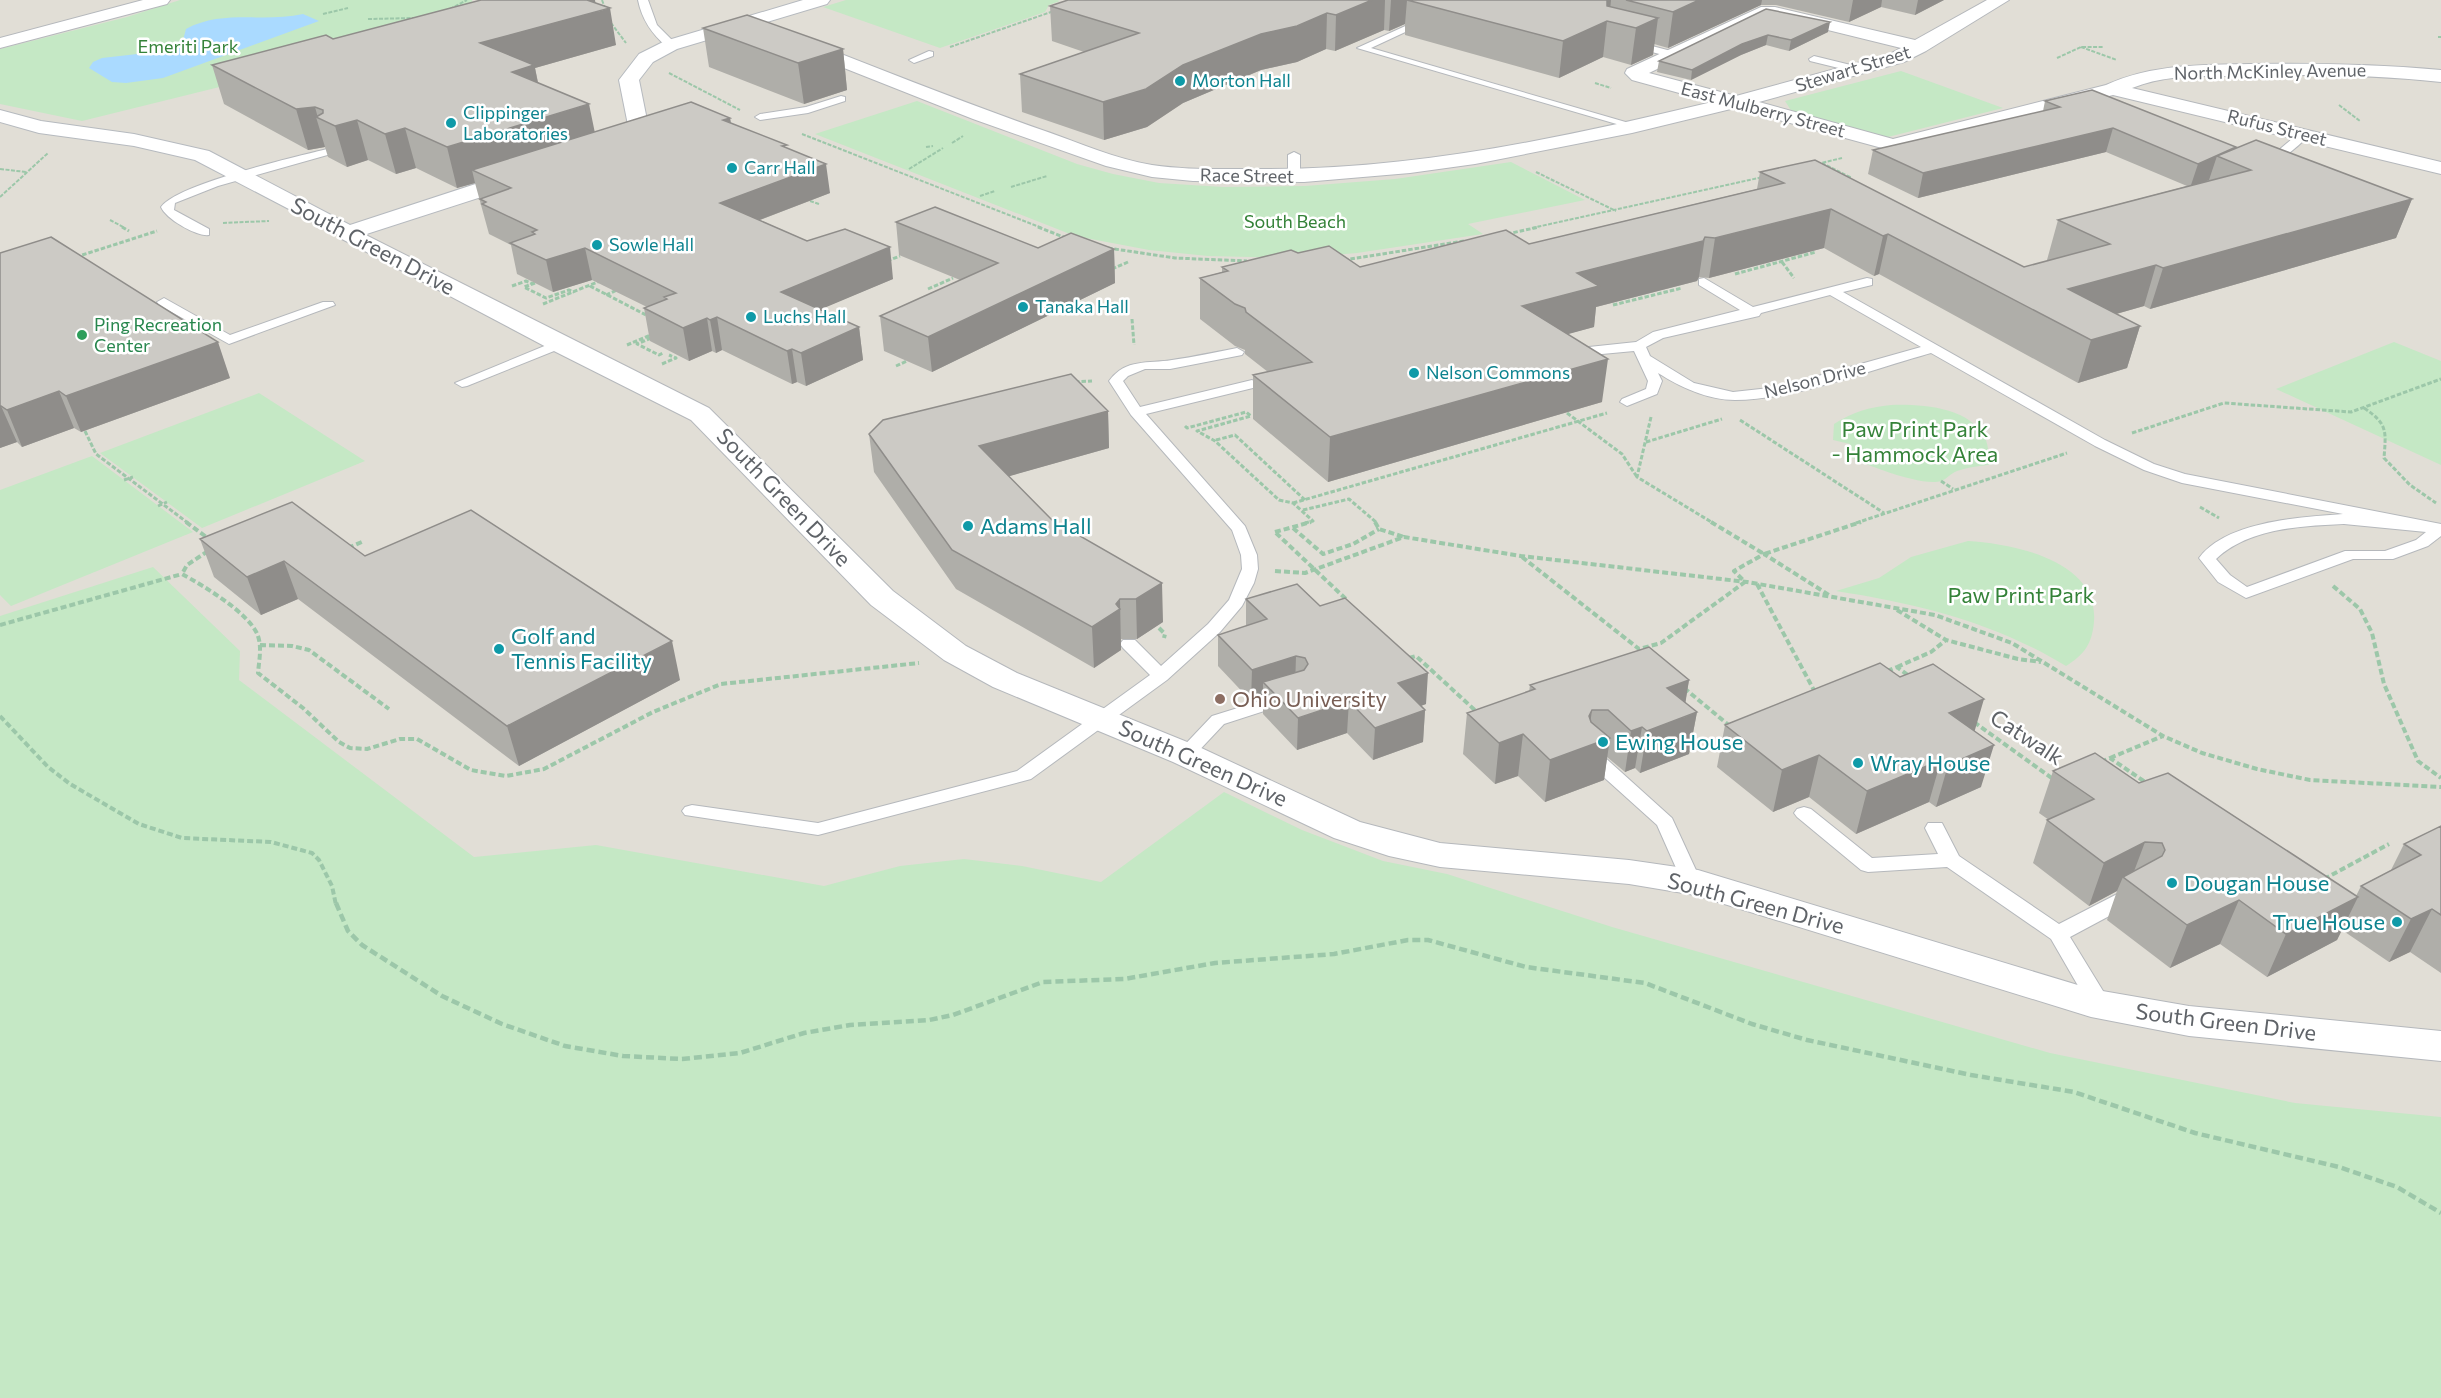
<svg xmlns="http://www.w3.org/2000/svg" width="2441" height="1398" viewBox="0 0 2441 1398" font-family="Commissioner,sans-serif">
<style>
.education{fill:#e1ded6}
.green{fill:#c5e8c5}
.water{fill:#aadaff}
.lines{fill:none;stroke-linecap:round;stroke-linejoin:round}
.lane-casing{stroke:#b5b8bc;stroke-width:2}
.street-casing{stroke:#b5b8bc;stroke-width:2}
.secondary-casing{stroke:#b6babf;stroke-width:2}
.path-far3{stroke:#9cc7a9;stroke-width:2;stroke-dasharray:4 1.5;stroke-linecap:butt}
.path-far2{stroke:#9cc7a9;stroke-width:3;stroke-dasharray:4.5 2;stroke-linecap:butt}
.path-far1{stroke:#9cc7a9;stroke-width:4;stroke-dasharray:6 3;stroke-linecap:butt}
.path{stroke:#9cc7a9;stroke-width:4.5;stroke-dasharray:8 4;stroke-linecap:butt}
.lane{fill:#fff;fill-rule:evenodd}
.street{fill:#fff;fill-rule:evenodd}
.secondary{fill:#fff;fill-rule:evenodd}
.path-bridge{stroke:#9cc7a9;stroke-width:3;stroke-dasharray:4.5 2;stroke-linecap:butt}
.wall{fill:#afaea9}
.shaded-wall{fill:#8f8d8a}
.building{fill:#cccac5;stroke:#8f8d8a;stroke-width:1.5}
.culture-dot{fill:#0f9aa8;stroke:#fff;stroke-width:2}
.leisure-dot{fill:#2e9e5b;stroke:#fff;stroke-width:2}
.education-dot{fill:#8d6e63;stroke:#fff;stroke-width:2}
.labels{text-anchor:middle;stroke-width:5;stroke-linejoin:round;paint-order:stroke}
.far-park-label{font-size:18px;fill:#348238;stroke:#fff}
.far-street-label{font-size:18px;fill:#5f6368;stroke:#fff}
.far-culture-label{font-size:18px;fill:#0d838f;stroke:#fff;text-anchor:start}
.far-leisure-label{font-size:18px;fill:#27864d;stroke:#fff;text-anchor:start}
.street-label{font-size:22px;fill:#5f6368;stroke:#fff}
.park-label{font-size:22px;fill:#348238;stroke:#fff}
.culture-label{font-size:22px;fill:#0d838f;stroke:#fff;text-anchor:start}
.education-label{font-size:22px;fill:#785e54;stroke:#fff;text-anchor:start}
</style>
<rect width="100%" height="100%" fill="#f1efe8"/>
<path class="education" d="M0,0H2441V1398H0Z"/>
<path class="green" d="M180,0H472L475,24L82,121L0,104V49L127,17Z
M846,0H1057L1060,1L1049,5L1045,12L940,48L823,7Z
M1901,71L2003,108L1884,138L1792,112L1785,101Z
M917,101L1077,164L1113,174L1159,183L1223,187L1305,186L1395,179L1511,162L1585,200L1468,224L1483,234L1357,253L1297,258L1208,256L1149,250L1075,236L815,134Z
M2394,342L2441,361V465L2276,389Z
M259,393L365,461L202,528L100,453Z
M1891,405C1921,404 1970,407 1985,438C1989,446 1987,453 1993,464C1982,466 1968,467 1957,471C1951,473 1947,479 1941,481C1922,487 1862,464 1845,454L1850,444L1833,440L1834,424C1853,412 1869,407 1891,405Z
M92,456L193,532L11,606L0,595V490Z
M1968,541C2014,544 2099,560 2094,622C2092,644 2084,655 2066,666C1993,622 1919,604 1836,591L1879,578L1911,557Z
M153,567L240,651L239,680L474,857L596,845L824,886L900,866L964,859L1022,866L1101,882L1224,792L1302,830L1383,861L1447,874L1612,927L2050,1053L2295,1103L2441,1117V1398H0V616Z"/>
<path class="water" d="M303,14L319,21L163,78L126,83L112,82L89,68L93,62L102,58L155,52L183,40L186,29C223,9 264,23 303,14Z"/>
<g class="lines">
<g class="lane-casing">
<path id="lane" d="M638,0H648L657,25L675,43V47H667C652,34 642,20 638,0Z
M1423,18L1431,20L1371,48L1629,123L1620,125L1357,48Z
M1629,40L1675,52L1676,54L1671,57L1625,45L1624,43Z
M929,51L933,52V56L914,63L909,60Z
M1814,56L1863,68L1864,70L1859,73L1810,61L1809,59Z
M841,96L845,97V101L808,113L760,120L755,117L760,114L806,107Z
M2299,133L2309,135C2298,147 2275,167 2259,164V160L2280,149Z
M327,149L333,152L331,154L218,186L175,203L174,210L209,229V235C197,237 166,219 161,207C177,184 295,157 327,149Z
M1294,152L1300,155V176L1294,179L1288,176V155Z
M1704,278L1753,307L1867,278L1872,279V285L1843,292L2105,440L2154,464L2185,474L2441,524V536L2428,546L2393,559H2353L2246,598L2218,582L2199,558C2226,521 2301,517 2343,514L2182,483L2144,470L2095,446L1931,353C1873,369 1793,400 1735,400C1708,400 1680,387 1658,373L1662,381L1657,394L1627,406L1620,402L1622,399L1646,389L1648,381L1634,351L1570,357L1563,353L1570,349L1636,342L1653,332L1740,310L1699,285V279ZM1830,295L1921,347L1779,387L1733,392L1694,383L1650,356L1646,347L1663,338L1759,316L1761,313ZM2344,524L2426,532L2416,540L2385,551H2345L2247,587L2230,575L2216,559C2249,528 2301,526 2344,524Z
M164,298L230,335L323,302H333L335,305L229,344L159,305L157,302Z
M559,340L566,344L564,347L467,386L462,387L455,383Z
M1237,348L1244,352L1242,355L1170,369H1145L1128,376L1123,381L1140,407L1252,380L1259,384L1257,387L1146,414L1245,526L1257,555L1258,569L1254,583L1242,606L1220,632L1167,680L1031,779L818,835L685,815L682,811L685,807L692,805L818,823L1017,771L1150,675L1123,648L1120,644L1123,640H1135L1161,666L1208,624L1229,600L1242,569L1241,555L1232,530L1131,415L1109,381C1126,358 1148,364 1172,360C1194,357 1216,352 1237,348Z
M1286,693L1292,694L1295,698L1292,702L1224,724L1192,758L1185,760L1176,754L1212,716Z
M1594,752L1601,754L1672,818L1701,881L1698,886H1684L1657,825L1587,762L1585,758L1587,754Z
M1804,807L1811,809L1872,858L1938,854L1925,828L1928,823H1942L1959,856L2059,924L2127,889H2141L2144,894L2141,899L2070,937L2111,1004L2108,1010L2100,1012L2092,1010L2051,939L1947,867L1868,872L1861,870L1797,817L1794,813L1797,809Z"/>
</g>
<g class="street-casing">
<path id="street" d="M143,0H170L167,4L0,48V38Z
M1987,0H2009L1926,51L1904,62L1759,102L1893,139L2106,85C2152,64 2200,65 2249,64C2313,63 2377,64 2441,70V82C2374,75 2307,74 2240,76C2204,76 2166,74 2132,88L2441,162V174L2113,95L1893,151L1735,108L1632,133L1475,164L1410,173L1304,182L1193,181L1152,177L1106,166L973,119L796,49L793,45L796,41H808C887,72 965,103 1045,131C1080,143 1115,159 1152,165C1186,170 1221,169 1255,169C1409,171 1562,138 1712,102L1632,80L1625,73L1627,69L1761,7H1775L1915,40ZM1764,17H1775L1901,48L1890,54L1736,96L1649,73Z
M348,226L709,408L893,591L966,646L1017,673L1197,746L1360,822L1440,843L1629,860L1698,870L2091,989L2189,1006L2441,1031V1061L2189,1036L2091,1017L1695,895L1629,884L1440,867L1389,856L1334,838L1173,762L993,687L944,660L871,605L691,420L550,349L340,238L337,233L340,228Z"/>
</g>
<g class="secondary-casing">
<path id="secondary" d="M803,0H830L827,4L677,49L653,62L639,80L648,125C640,142 622,157 602,152L599,148C606,138 621,138 628,125L619,80L639,54L665,41Z
M0,110L41,121L134,134L209,151L350,225L512,172H528L531,177L528,182L348,240L195,160L134,146L39,133L0,122Z"/>
</g>
<path class="path-far3" d="M602,0L606,11
M450,9L467,0
M323,14L348,8
M368,19L415,18
M611,23L626,43
M2438,37H2441
M950,47L1054,11
M2081,47L2117,60
M2057,58L2081,47H2104
M669,73L740,110
M1595,83L1611,88
M2339,105L2360,121
M802,134L1042,228
M952,143L963,136
M926,147L933,146
M1822,163L1850,177L1845,178
M1817,164L1842,158
M0,169L26,172
M909,169L943,148
M1536,172L1616,211
M1011,187L1047,176
M980,196L995,191
M0,197L48,153
M810,201L819,204
M110,220L125,228
M223,223L269,221
M1532,228L1763,177"/>
<path class="path-far2" d="M122,227L129,231
M1038,227L1066,238
M1507,234L1539,227
M1108,248L1175,258L1247,261
M76,257L157,231
M1344,260L1464,241
M887,261L900,256
M1782,262L1794,278
M1112,269L1128,262
M1735,274L1816,252
M535,283L524,287L546,298L569,290L574,292
M512,286L526,281L533,284
M590,286L648,316
M928,289L953,278
M606,295L617,290
M543,304L600,281
M1613,305L1682,288
M1132,319L1134,345
M651,338L637,344L659,355L663,353
M627,345L653,334
M662,364L676,358L669,355
M896,366L907,361
M1075,382L1092,381
M2364,408C2388,424 2386,431 2384,458L2410,485L2436,503
M1651,417L1637,477L1713,523
M1740,420L1884,513
M1185,426L1187,428L1246,412L1251,416L1197,431L1215,441L1279,500L1293,503L1313,521L1305,523
M85,431L96,454L188,523
M2132,433L2224,403L2351,412L2441,379
M1216,440L1235,435L1305,500
M1646,442L1722,419
M124,480L133,477
M1941,481L1953,489
M1293,503L1607,413
M158,506L167,502
M2200,507L2219,518
M1303,510L1349,499L1377,523
M1856,523L2067,453"/>
<path class="path-far1" d="M186,522L209,539
M1375,522L1379,529L1404,537
M1711,522L1764,554L1861,522
M1293,528L1323,554L1353,544L1379,529
M1275,532L1311,522
M1276,533L1347,600
M348,548L364,541
M208,551L187,565L182,574C202,585 250,613 258,636C262,648 259,661 258,673L303,708L339,742L350,748L367,749L400,739H417L471,770L506,776L544,769L653,712L721,684L919,663
M1522,557L1639,649L1661,643L1745,582L1734,571L1764,554L1829,595
M1275,571L1305,573L1404,537L1521,556L1747,582L1935,615L2012,643L2163,736L2202,753L2257,769L2310,780L2441,787
M1757,584L1816,694
M2333,586L2360,609L2372,633L2384,684L2418,761L2441,778
M1897,610L1946,640L2018,659L2041,662
M0,625L182,574
M1159,628L1165,634L1164,638
M260,645L292,646L309,650L389,709
M1409,658L1416,656L1478,713
M1897,667L1931,652L1946,640
M1887,671L1897,667L1909,676
M1684,688L1731,727
M0,716L48,767L70,784L139,824L182,838L271,842L312,853L319,860L332,886L336,905
M1974,722L2053,779
M2110,758L2163,736
M2101,762L2110,758L2148,784
M2324,879L2389,844"/>
<path class="path" d="M336,903L348,931L362,945L442,996L502,1024L565,1046L623,1056L682,1059L740,1053L804,1033L850,1025L929,1020L953,1015L1043,982L1124,979L1215,963L1334,954L1408,940H1428L1526,967L1645,983L1752,1024L1807,1040L1971,1075L2074,1092L2195,1133L2339,1167L2397,1187L2441,1213"/>
<use href="#lane" class="lane"/>
<use href="#street" class="street"/>
<use href="#secondary" class="secondary"/>
<path class="path-bridge" d="M1567,413L1622,454L1637,477"/>
</g>
<path class="wall" d="M481,0H595V3L616,45L535,68L538,82L595,132L730,118L731,123L787,149L830,193L760,220L893,279L820,309L859,327L863,360L806,386L797,382L792,384L722,350L716,353L712,351L689,361L650,341L644,308L647,307L592,280L553,292L517,274L511,245L489,234L475,183L457,188L416,168L396,174L368,160L347,167L328,157L325,147L308,150L224,104L212,65L333,39Z
M1068,0H1944L1915,15L1881,7L1849,22L1776,5H1761L1668,48L1654,44L1653,55L1631,65L1603,57L1559,78L1405,35V24L1389,31L1384,30L1335,51L1326,49L1297,62L1261,70L1183,103L1147,127L1104,140L1022,112L1020,74L1084,52L1052,41L1050,6Z
M1766,9L1828,32L1789,51L1766,45L1741,55L1691,80L1657,72L1659,61Z
M703,28L843,49L847,90L804,104L709,67Z
M2045,101L2235,148L2412,199L2396,238L2150,309L2144,306L2116,314L2140,326L2127,368L2078,383L1879,274L1874,276L1824,248L1709,278L1699,277L1697,281L1596,307L1594,327L1567,334L1602,402L1328,482L1253,419V375L1268,372L1245,354V350L1235,346L1200,319V278L1222,272V267L1298,253L1360,267L1529,244L1757,189L1760,172L2024,267L2049,261L2047,260L2058,220L2187,186L2106,152L1918,198L1868,174L1873,150L2043,111Z
M896,222L1038,248L1114,249L1115,283L932,372L884,351L880,316L960,280L899,255Z
M0,253L230,378L81,432L74,428L22,447L17,442L0,448Z
M1108,411L1109,448L1009,476L1052,520L1163,622L1137,639H1121V650L1094,668L956,589L874,472L869,434Z
M200,539L365,556L680,680L519,766L298,599L261,615L214,577Z
M1246,599L1320,606L1426,704L1421,706L1425,710L1423,742L1373,760L1347,733L1297,750L1263,714V698L1251,701L1218,666V635L1246,626Z
M1689,680L1685,703L1697,712L1689,754L1640,773L1635,768L1625,772L1607,757L1604,780L1545,802L1518,776L1495,784L1463,754L1467,713L1529,692L1530,685Z
M1725,725L1975,732L1981,787L1936,807L1929,802L1856,834L1809,797L1773,812L1717,767Z
M2053,771L2139,783L2356,896L2361,886L2391,870L2404,844L2441,826V973L2410,952L2389,962L2342,930L2337,940L2267,977L2220,944L2170,968L2107,920L2117,891L2089,906L2033,863L2047,820H2049L2039,813Z"/>
<path class="shaded-wall" d="M557,0H595L597,12L610,8L616,45L535,68L542,104L480,43Z
M1372,0H1385L1384,30L1335,51L1336,15Z
M1391,0H1407L1405,24L1389,31Z
M1606,0H1611L1609,22L1607,21L1603,57L1559,78L1563,41Z
M1699,0H1762L1761,5L1668,48L1673,12Z
M1853,0H1882L1881,7L1849,22Z
M1918,0H1944L1915,15Z
M1327,13L1326,49L1297,62L1261,70L1183,103L1147,127L1104,140L1103,102L1183,65L1261,34Z
M1658,18L1653,55L1631,65L1636,28Z
M1830,22L1828,32L1789,51L1791,40Z
M1768,35L1766,45L1741,55L1691,80L1692,70L1742,44Z
M843,49L847,90L804,104L798,63Z
M589,104L597,143L472,170L475,183L457,188L447,147Z
M315,107L318,118L316,117L325,147L308,150L296,109Z
M730,118L734,146L723,120Z
M357,120L368,160L347,167L335,126Z
M405,128L416,168L396,174L385,134Z
M2113,128L2106,152L1918,198L1923,173Z
M2236,147L2231,162L2217,156L2209,180L2190,188L2198,164Z
M826,164L830,193L725,233L720,203Z
M2412,199L2396,238L2150,309L2163,268Z
M1831,209L1824,248L1709,278L1715,238Z
M1888,234L1879,274L1874,276L1883,236Z
M1705,237L1699,277L1697,281L1596,307L1594,327L1518,348L1522,306L1577,273Z
M890,247L893,279L786,324L781,292Z
M585,248L592,280L553,292L546,260Z
M1114,249L1115,283L932,372L928,337Z
M2156,265L2144,306L2067,328L2068,289Z
M717,317L722,350L716,353L710,320Z
M707,318L712,351L689,361L683,328Z
M2140,326L2127,368L2078,383L2091,340Z
M859,327L863,360L806,386L801,353Z
M218,342L230,378L81,432L66,396Z
M792,349L797,382L792,384L787,351Z
M1608,359L1602,402L1328,482L1330,437Z
M59,391L74,428L22,447L7,410Z
M0,406H1L17,442L0,448Z
M1108,411L1109,448L982,484L979,446Z
M284,561L298,599L261,615L247,577Z
M1162,583L1163,622L1137,639L1136,599Z
M1120,599L1121,650L1094,668L1092,627L1116,604Z
M672,641L680,680L519,766L507,726Z
M1296,656L1295,688L1263,682V698L1251,701L1252,670Z
M1428,673L1426,704L1395,715L1398,683Z
M1689,680L1683,718L1697,712L1689,754L1640,773L1647,731L1667,688Z
M1984,699L1972,740L1949,713Z
M1349,701L1347,733L1297,750L1298,718Z
M1425,710L1423,742L1373,760L1375,728Z
M1592,710L1587,746L1610,738L1604,780L1545,802L1550,760Z
M1642,727L1635,768L1625,772L1631,731Z
M1523,734L1518,776L1495,784L1499,743Z
M1994,745L1981,787L1936,807L1948,765Z
M1819,755L1809,797L1773,812L1782,770Z
M1941,760L1929,802L1856,834L1867,791Z
M2145,842L2130,882L2123,877L2117,891L2089,906L2104,863Z
M2358,897L2337,940L2267,977L2286,934Z
M2239,900L2220,944L2170,968L2187,925Z
M2432,909L2410,952L2389,962L2411,919Z"/>
<path class="building" d="M481,0H587L610,8L480,43L534,65L512,72L589,104L447,147L405,128L385,134L357,120L335,126L316,117L323,113V110L315,107L296,109L212,65L326,35L333,39Z
M1068,0H1372L1336,15L1327,13L1297,26L1261,34L1183,65L1146,89L1103,102L1020,74L1139,33L1050,6Z
M1407,0H1607V6L1658,18L1636,28L1607,21L1563,41Z
M1626,0H1699L1673,12Z
M1766,9L1830,22L1791,40L1768,35L1742,44L1692,70L1659,61Z
M747,15L843,49L798,63L703,28Z
M2092,90L2236,147L2198,164L2113,128L1923,173L1873,150L2060,107L2045,101Z
M691,102L730,118L723,120L787,145L782,146L826,164L720,203L807,241L845,229L890,247L781,292L859,327L801,353L792,349L787,351L717,317L710,320L707,318L683,328L644,308L667,299L664,297L676,293L585,248L546,260L510,243L535,234L532,232L537,230L482,204L486,202L480,199L511,188L472,170Z
M2256,140L2412,199L2163,268L2156,265L2068,289L2140,326L2091,340L1888,234L1883,236L1831,209L1715,238L1705,237L1703,241L1577,273L1599,286L1522,306L1608,359L1330,437L1253,375L1312,362L1246,312L1245,308L1235,304L1200,278L1228,271L1222,267L1291,250L1298,253L1329,246L1360,267L1506,230L1529,244L1784,183L1760,172L1815,160L2024,267L2110,244L2058,220L2251,170L2217,156Z
M935,207L1038,248L1071,233L1114,249L928,337L880,316L998,263L896,222Z
M51,237L218,342L66,396L59,391L7,410L1,406H0V253Z
M1071,374L1108,411L979,446L1052,520L1162,583L1136,599H1120L1116,604L1120,609L1092,627L952,550L869,434L883,420Z
M292,502L365,556L471,510L672,641L507,726L284,561L247,577L200,539Z
M1297,584L1320,606L1345,598L1428,673L1398,683L1425,710L1375,728L1349,701L1298,718L1263,682L1304,670L1308,664L1305,658L1296,656L1252,670L1218,635L1267,619L1246,599Z
M1649,647L1689,680L1667,688L1697,712L1647,731L1642,727L1631,731L1608,710H1592L1589,716L1591,722L1610,738L1550,760L1523,734L1499,743L1467,713L1535,689L1530,685Z
M1880,663L1900,677L1933,664L1984,699L1949,713L1994,745L1948,765L1941,760L1867,791L1819,755L1782,770L1725,725Z
M2095,753L2139,783L2168,773L2358,897L2286,934L2239,900L2187,925L2123,877L2162,856L2165,850L2162,843L2145,842L2104,863L2047,820L2094,799L2053,771Z
M2441,826V915L2432,909L2411,919L2361,886L2421,855L2404,844Z"/>
<g class="culture-dot">
<circle cx="1180" cy="81" r="6"/>
<circle cx="451" cy="123" r="6"/>
<circle cx="732" cy="168" r="6"/>
<circle cx="597" cy="245" r="6"/>
<circle cx="1023" cy="307" r="6"/>
<circle cx="751" cy="317" r="6"/>
<circle cx="1414" cy="373" r="6"/>
<circle cx="968" cy="526" r="6"/>
<circle cx="499" cy="649" r="6"/>
<circle cx="1603" cy="742" r="6"/>
<circle cx="1858" cy="763" r="6"/>
<circle cx="2172" cy="883" r="6"/>
<circle cx="2397" cy="922" r="6"/>
</g>
<circle class="leisure-dot" cx="82" cy="335" r="6"/>
<circle class="education-dot" cx="1220" cy="699" r="6"/>
<g class="labels">
<g class="far-park-label">
<text x="188" y="53">Emeriti Park</text>
<text x="1295" y="228">South Beach</text>
</g>
<g class="far-street-label">
<text transform="translate(1853 69) rotate(-17)" y="6">Stewart Street</text>
<text transform="translate(2270 72) rotate(-1)" y="6">North McKinley Avenue</text>
<text transform="translate(1763 110) rotate(15)" y="6">East Mulberry Street</text>
<text transform="translate(2277 128) rotate(14)" y="6">Rufus Street</text>
<text transform="translate(1247 176) rotate(1)" y="6">Race Street</text>
<text transform="translate(1815 380) rotate(-14)" y="6">Nelson Drive</text>
</g>
<g class="far-culture-label">
<text x="1192" y="87">Morton Hall</text>
<text x="463" y="119">Clippinger<tspan x="463" dy="21">Laboratories</tspan></text>
<text x="744" y="174">Carr Hall</text>
<text x="609" y="251">Sowle Hall</text>
<text x="1035" y="313">Tanaka Hall</text>
<text x="763" y="323">Luchs Hall</text>
<text x="1426" y="379">Nelson Commons</text>
</g>
<g class="far-leisure-label">
<text x="94" y="331">Ping Recreation<tspan x="94" dy="21">Center</tspan></text>
</g>
<g class="street-label">
<text transform="translate(373 246) rotate(28)" y="8">South Green Drive</text>
<text transform="translate(784 497) rotate(46)" y="8">South Green Drive</text>
<text transform="translate(2027 737) rotate(33)" y="8">Catwalk</text>
<text transform="translate(1203 763) rotate(24)" y="8">South Green Drive</text>
<text transform="translate(1756 903) rotate(15)" y="8">South Green Drive</text>
<text transform="translate(2226 1022) rotate(7)" y="8">South Green Drive</text>
</g>
<g class="park-label">
<text x="1915" y="437">Paw Print Park<tspan x="1915" dy="25">- Hammock Area</tspan></text>
<text x="2021" y="603">Paw Print Park</text>
</g>
<g class="culture-label">
<text x="980" y="534">Adams Hall</text>
<text x="511" y="644">Golf and<tspan x="511" dy="25">Tennis Facility</tspan></text>
<text x="1615" y="750">Ewing House</text>
<text x="1870" y="771">Wray House</text>
<text x="2184" y="891">Dougan House</text>
<text x="2385" y="930" text-anchor="end">True House</text>
</g>
<g class="education-label">
<text x="1232" y="707">Ohio University</text>
</g>
</g>
</svg>
